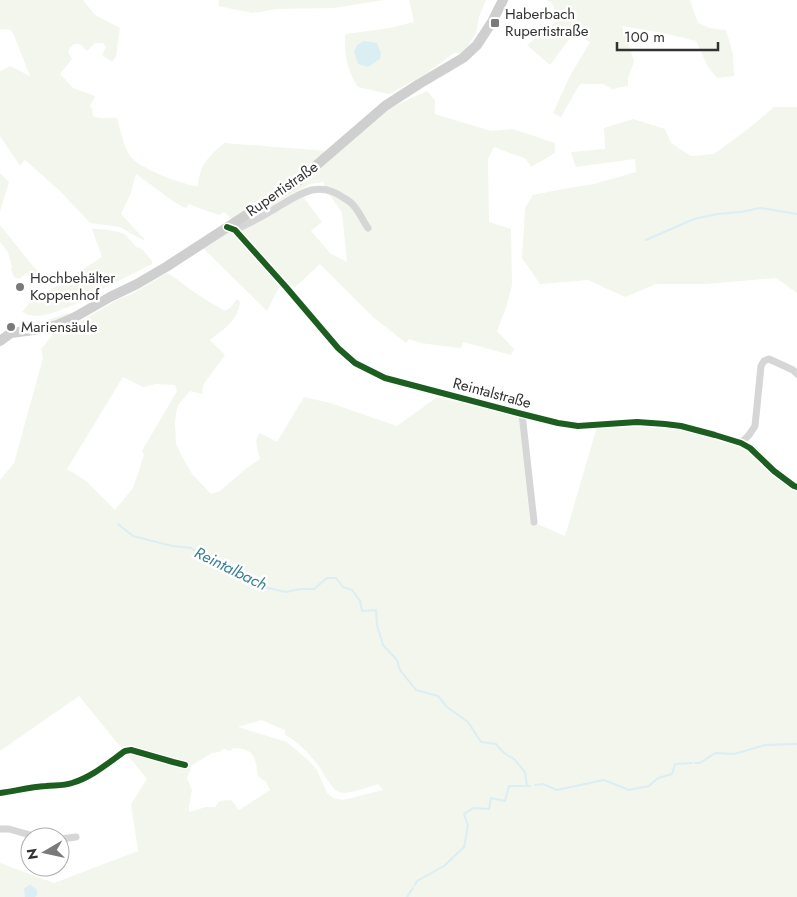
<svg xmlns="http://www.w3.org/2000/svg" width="797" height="897" viewBox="0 0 797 897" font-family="Jost,sans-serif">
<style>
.green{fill:#f3f6ed;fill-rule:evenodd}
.water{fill:#daeef4}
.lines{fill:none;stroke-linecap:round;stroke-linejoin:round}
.stream{stroke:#daeef4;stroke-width:2}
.minor{stroke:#d6d6d6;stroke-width:7}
.secondary{stroke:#cfcfcf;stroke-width:10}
.cycleway-casing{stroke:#fff;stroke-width:9}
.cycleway{stroke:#1b5e20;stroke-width:6}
.poi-dot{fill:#7a7a7a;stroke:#fff;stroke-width:2}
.labels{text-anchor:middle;stroke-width:5;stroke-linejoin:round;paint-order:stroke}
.poi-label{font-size:15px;fill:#323232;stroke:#fff;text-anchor:start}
.street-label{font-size:15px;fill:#323232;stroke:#fff}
.water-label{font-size:16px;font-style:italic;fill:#367f94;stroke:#fff}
</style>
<rect width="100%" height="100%" fill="#fff"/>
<path class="green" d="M0,0H83L95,15L120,28L116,56L112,62L102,55L106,47L103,43H95L87,51L80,44H74L69,49L68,52L72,59L60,74L73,88L95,96L90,107L92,108L93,116C100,120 109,117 117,118C120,129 124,147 130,156C138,168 183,185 198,186C200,163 208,158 224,143L339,152L372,122L390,108L427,91L435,100V114L491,131L513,129L555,143V153L531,167L526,159L494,147L488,159L489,222L511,229L512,285L507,305L497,331L514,349L511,355L463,342L461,348L420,343L409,339L406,343L373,317L320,264L294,288L284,278L267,311L203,248L238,225L224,212L219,215L196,207L189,204L186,208L174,202L136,174L131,193L121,214L146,241L139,238L120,227L90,223L60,191L25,160L20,166L0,136V70L2,71V70L10,66L30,76L15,38L11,30L1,29L0,32ZM324,182V188L342,212L347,262L331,254L311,231L322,222L299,191L309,184Z
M219,0H384L334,8L277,9L252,13L218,6Z
M409,0H486L479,17L476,33L463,54L454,53L424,75L389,94L358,87C347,70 344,54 345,34L390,28L414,22Z
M546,0H690L698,23L710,28L726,30L733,54L734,76L717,78L708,67L696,41L663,33L622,26L634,61L628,79V86L612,89L603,84H581L578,87L561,117L553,113L570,76L590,42L574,33L550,65L527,45L558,20L552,3Z
M774,107H797V293L776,278L706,284H656L625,297L588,280L540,284L522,258L525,208L533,195L563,189L594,184L636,172L635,159L576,167L571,152L605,149L604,128L633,119L665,129L671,143L691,156L714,154L748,129Z
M0,173L9,182L0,212Z
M0,225L32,265L42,275L36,282L27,273L19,279L14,277L11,269L12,267L8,252L0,242Z
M92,229C102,229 115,230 124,234C131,238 133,247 142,249L152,261V264L82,299L81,302C67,307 44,319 30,315C27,315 25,313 22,312L37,294V296H41L102,257Z
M167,273C177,278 185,286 194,292C204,299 215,305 225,311L231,307L237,299L240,302C238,321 224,329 210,340L225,355L203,385L202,394L190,391L178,405L176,413L175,423L176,443L180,453L192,474L211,494L220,491L247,468L260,459C258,450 253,440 260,433L277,442L304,397L330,403L397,426L437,397L519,417L530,521L565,536L599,420L632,419L741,443L797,487V897H0V863L54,883L138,851L131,804L147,779L79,696L0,751V480L14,463L43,358L41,349L53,334L81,321L119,299L132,294ZM123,377L143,387L156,384L175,385L177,391L142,451L144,455L133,488L115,510L86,481L67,469ZM261,720L285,730V735C297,741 309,753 317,764C324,772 329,787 339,792C348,795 369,787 378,784L383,790L343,800L333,798L327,793L317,770L309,761L287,742L238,727ZM233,748C255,749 255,756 258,776L266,782L270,790L239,810L231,800L220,801L215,807H206L189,812V806L192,790L187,778L192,765L212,753L219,752L224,749L230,751Z
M71,312C56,324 37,326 19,326L20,321L42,322Z"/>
<path class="water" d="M364,41L377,43L381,53L380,59L368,67L358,64L354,52L357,45Z
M29,885H31L37,890V895L35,897H25L24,889Z"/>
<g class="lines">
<path class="stream" d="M646,240L694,219L717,214L741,212L760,208L797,214
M118,524L133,536L172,546L191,548L217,565L246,574L263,587L286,592L300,589H314L327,578H336L343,587L352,590L360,601L362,611L376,610L377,625L383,645L397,660L400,670L416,690L438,696L447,707L468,722L481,742L496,744L504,753L514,759L525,772L527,786H530
M695,763H700L715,753L734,754L765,745L797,744
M535,785L543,784L557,790L604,780L629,790L649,786L658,778L672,774L675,764L692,763
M415,885L417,881L444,866L464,847L468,826L464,814L473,808L489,809L491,798L505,801L509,786H527
M407,897L413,888"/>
<path class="minor" d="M227,227L235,230L286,287L338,348L355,363L385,378L522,414L558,423L578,426L637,422L665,424L681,426L715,435L741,443L750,448L774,471L794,486L797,487
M235,230C248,224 261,217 273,210C297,196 317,178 344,198C347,200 351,202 353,205C359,211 363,221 368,228
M522,414L534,522
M741,443L749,435L755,426L761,366L764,361L769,359L793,370L797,374
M0,793C15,791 30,787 46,786C55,785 63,786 72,783C92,777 108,763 125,751L131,750L173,762L185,765
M0,829H9L37,837
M60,839L76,837"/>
<path class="secondary" d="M0,341L11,333L41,329L57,325L75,317L110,297L137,284L166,267L297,182L385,106L419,84L463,58L477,45L492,22L503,0"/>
<g class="cycleway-casing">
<path id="cycleway" d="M227,227L235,230L286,287L338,348L355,363L385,378L522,414L558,423L578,426L637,422L665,424L681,426L715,435L741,443L750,448L774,471L794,486L797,487
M0,793C15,791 30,787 46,786C55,785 63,786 72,783C92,777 108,763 125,751L131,750L173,762L185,765"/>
</g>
<use href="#cycleway" class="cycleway"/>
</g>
<g class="poi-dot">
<rect x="490" y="18" width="10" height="10" rx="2.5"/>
<circle cx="20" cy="287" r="5"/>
<circle cx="11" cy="327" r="5"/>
</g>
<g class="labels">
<g class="poi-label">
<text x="505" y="19">Haberbach<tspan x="505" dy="17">Rupertistraße</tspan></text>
<text x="30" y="283">Hochbehälter<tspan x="30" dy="17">Koppenhof</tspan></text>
<text x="21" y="332">Mariensäule</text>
</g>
<g class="street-label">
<text transform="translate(282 189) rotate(-35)" y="5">Rupertistraße</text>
<text transform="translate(492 393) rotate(15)" y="5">Reintalstraße</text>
</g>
<g class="water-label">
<text transform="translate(231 568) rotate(26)" y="6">Reintalbach</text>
</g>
</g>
<g transform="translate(45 852) rotate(261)"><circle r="24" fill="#ffffff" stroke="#adadad"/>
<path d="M0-4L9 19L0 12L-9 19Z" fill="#7a7a7a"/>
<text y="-8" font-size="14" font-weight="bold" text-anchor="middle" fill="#323232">N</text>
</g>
<path d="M617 42v8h101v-8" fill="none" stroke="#323232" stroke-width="2.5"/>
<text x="624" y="42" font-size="15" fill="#323232" stroke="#ffffff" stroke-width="4" paint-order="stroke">100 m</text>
</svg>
